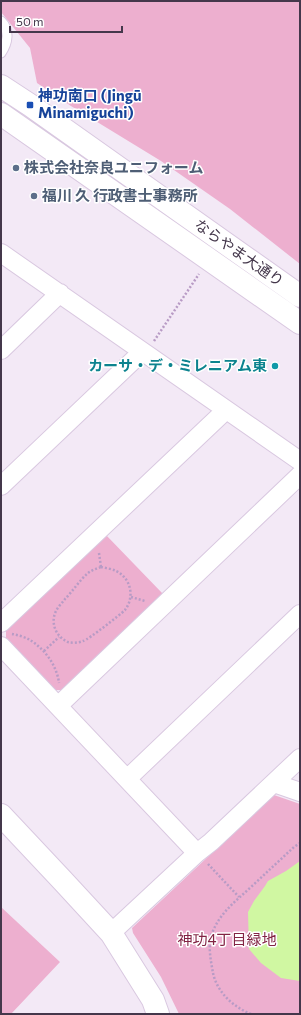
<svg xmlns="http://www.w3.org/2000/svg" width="301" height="1015" viewBox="0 0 301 1015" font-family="Commissioner,'Noto Sans JP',sans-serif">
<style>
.green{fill:#edafcf}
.water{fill:#d0f7a2}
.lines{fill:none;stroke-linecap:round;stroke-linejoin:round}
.service-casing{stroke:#d9c8e0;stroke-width:11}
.minor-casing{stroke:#d9c8e0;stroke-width:20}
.tertiary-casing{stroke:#d9c8e0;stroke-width:24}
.path{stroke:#b89bc5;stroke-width:2.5;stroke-dasharray:2 2;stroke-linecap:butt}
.service{stroke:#fff;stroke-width:9}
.minor{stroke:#fff;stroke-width:18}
.tertiary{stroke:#fff;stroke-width:22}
.transit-dot{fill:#1a4fb4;stroke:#fff;stroke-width:1.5}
.service-dot{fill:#5c6f8a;stroke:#fff;stroke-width:1.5}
.culture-dot{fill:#0f9aa8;stroke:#fff;stroke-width:1.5}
.labels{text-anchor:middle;stroke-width:3;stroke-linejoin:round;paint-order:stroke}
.transit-label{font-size:15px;font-weight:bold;fill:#164399;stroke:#fff;text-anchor:start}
.service-label{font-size:15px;font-weight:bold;fill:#4e5e75;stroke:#fff;text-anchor:start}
.street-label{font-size:15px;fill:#44374b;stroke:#fff}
.culture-label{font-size:15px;font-weight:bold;fill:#0d838f;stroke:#fff;text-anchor:end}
.park-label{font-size:15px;fill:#822444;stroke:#fff}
</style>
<rect width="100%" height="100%" fill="#f3e9f6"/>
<path class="green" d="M1,1H300V264L230,209L161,161L71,106L37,83L30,48L1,12Z
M106,535L163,594L65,690H55L6,638V629Z
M274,795L300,804V1014H179L161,977L133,933L132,928Z
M1,907L60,962L11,1014H1Z"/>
<path class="water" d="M300,861V981L281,978L261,963L249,949L248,912L254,901L265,886L268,881L286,871Z"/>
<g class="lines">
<g class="service-casing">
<path id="service" d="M1,21C10,30 8,43 1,53"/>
</g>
<g class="minor-casing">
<path id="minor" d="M1,253L300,461
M1,350L60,293
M1,486L142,352
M1,623L226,410
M1,646L197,853
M58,706L300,475
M127,779L300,614
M274,783L300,792
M111,933L197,853L211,842L300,758"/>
</g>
<g class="tertiary-casing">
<path id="tertiary" d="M1,86L30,105L300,296
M1,114L300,323
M1,815L63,881L111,933L153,1000L158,1014"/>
</g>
<path class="path" d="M154,341L199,274
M99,553L101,567
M101,567C106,568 112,569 116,571C131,578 135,597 125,610C121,614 88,640 83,641C78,643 72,643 68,642C56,637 50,623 56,611C58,607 62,603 65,599C72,592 80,580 87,574C91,570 96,569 101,567Z
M131,597L145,601
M12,634C18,635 25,637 30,640C45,649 57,666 59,683
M44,651L59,637
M208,864L239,897
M251,1014C233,1007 217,992 213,973C211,962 208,947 211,936C219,913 235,902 251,887C266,873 280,860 294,847L300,843"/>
<use href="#service" class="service"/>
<use href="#minor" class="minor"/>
<use href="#tertiary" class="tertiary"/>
</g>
<rect class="transit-dot" x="26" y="101" width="8" height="8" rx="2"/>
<g class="service-dot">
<circle cx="16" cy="168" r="4"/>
<circle cx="34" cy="196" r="4"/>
</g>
<circle class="culture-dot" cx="275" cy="366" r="4"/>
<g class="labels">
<g class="transit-label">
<text x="38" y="101">神功南口 (Jingū<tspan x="38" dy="17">Minamiguchi)</tspan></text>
</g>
<g class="service-label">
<text x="24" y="173">株式会社奈良ユニフォーム</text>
<text x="42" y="201">福川 久 行政書士事務所</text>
</g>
<g class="street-label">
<text transform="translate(239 253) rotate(35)" y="5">ならやま大通り</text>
</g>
<g class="culture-label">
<text x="267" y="371">カーサ・デ・ミレニアム東</text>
</g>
<g class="park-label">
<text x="227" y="945">神功4丁目緑地</text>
</g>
</g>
<rect width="301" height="1015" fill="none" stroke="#44374b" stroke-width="4"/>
<path d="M10 26v6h112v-6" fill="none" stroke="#44374b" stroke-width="2"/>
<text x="16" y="26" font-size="12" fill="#44374b" stroke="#ffffff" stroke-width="3" paint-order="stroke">50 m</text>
</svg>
